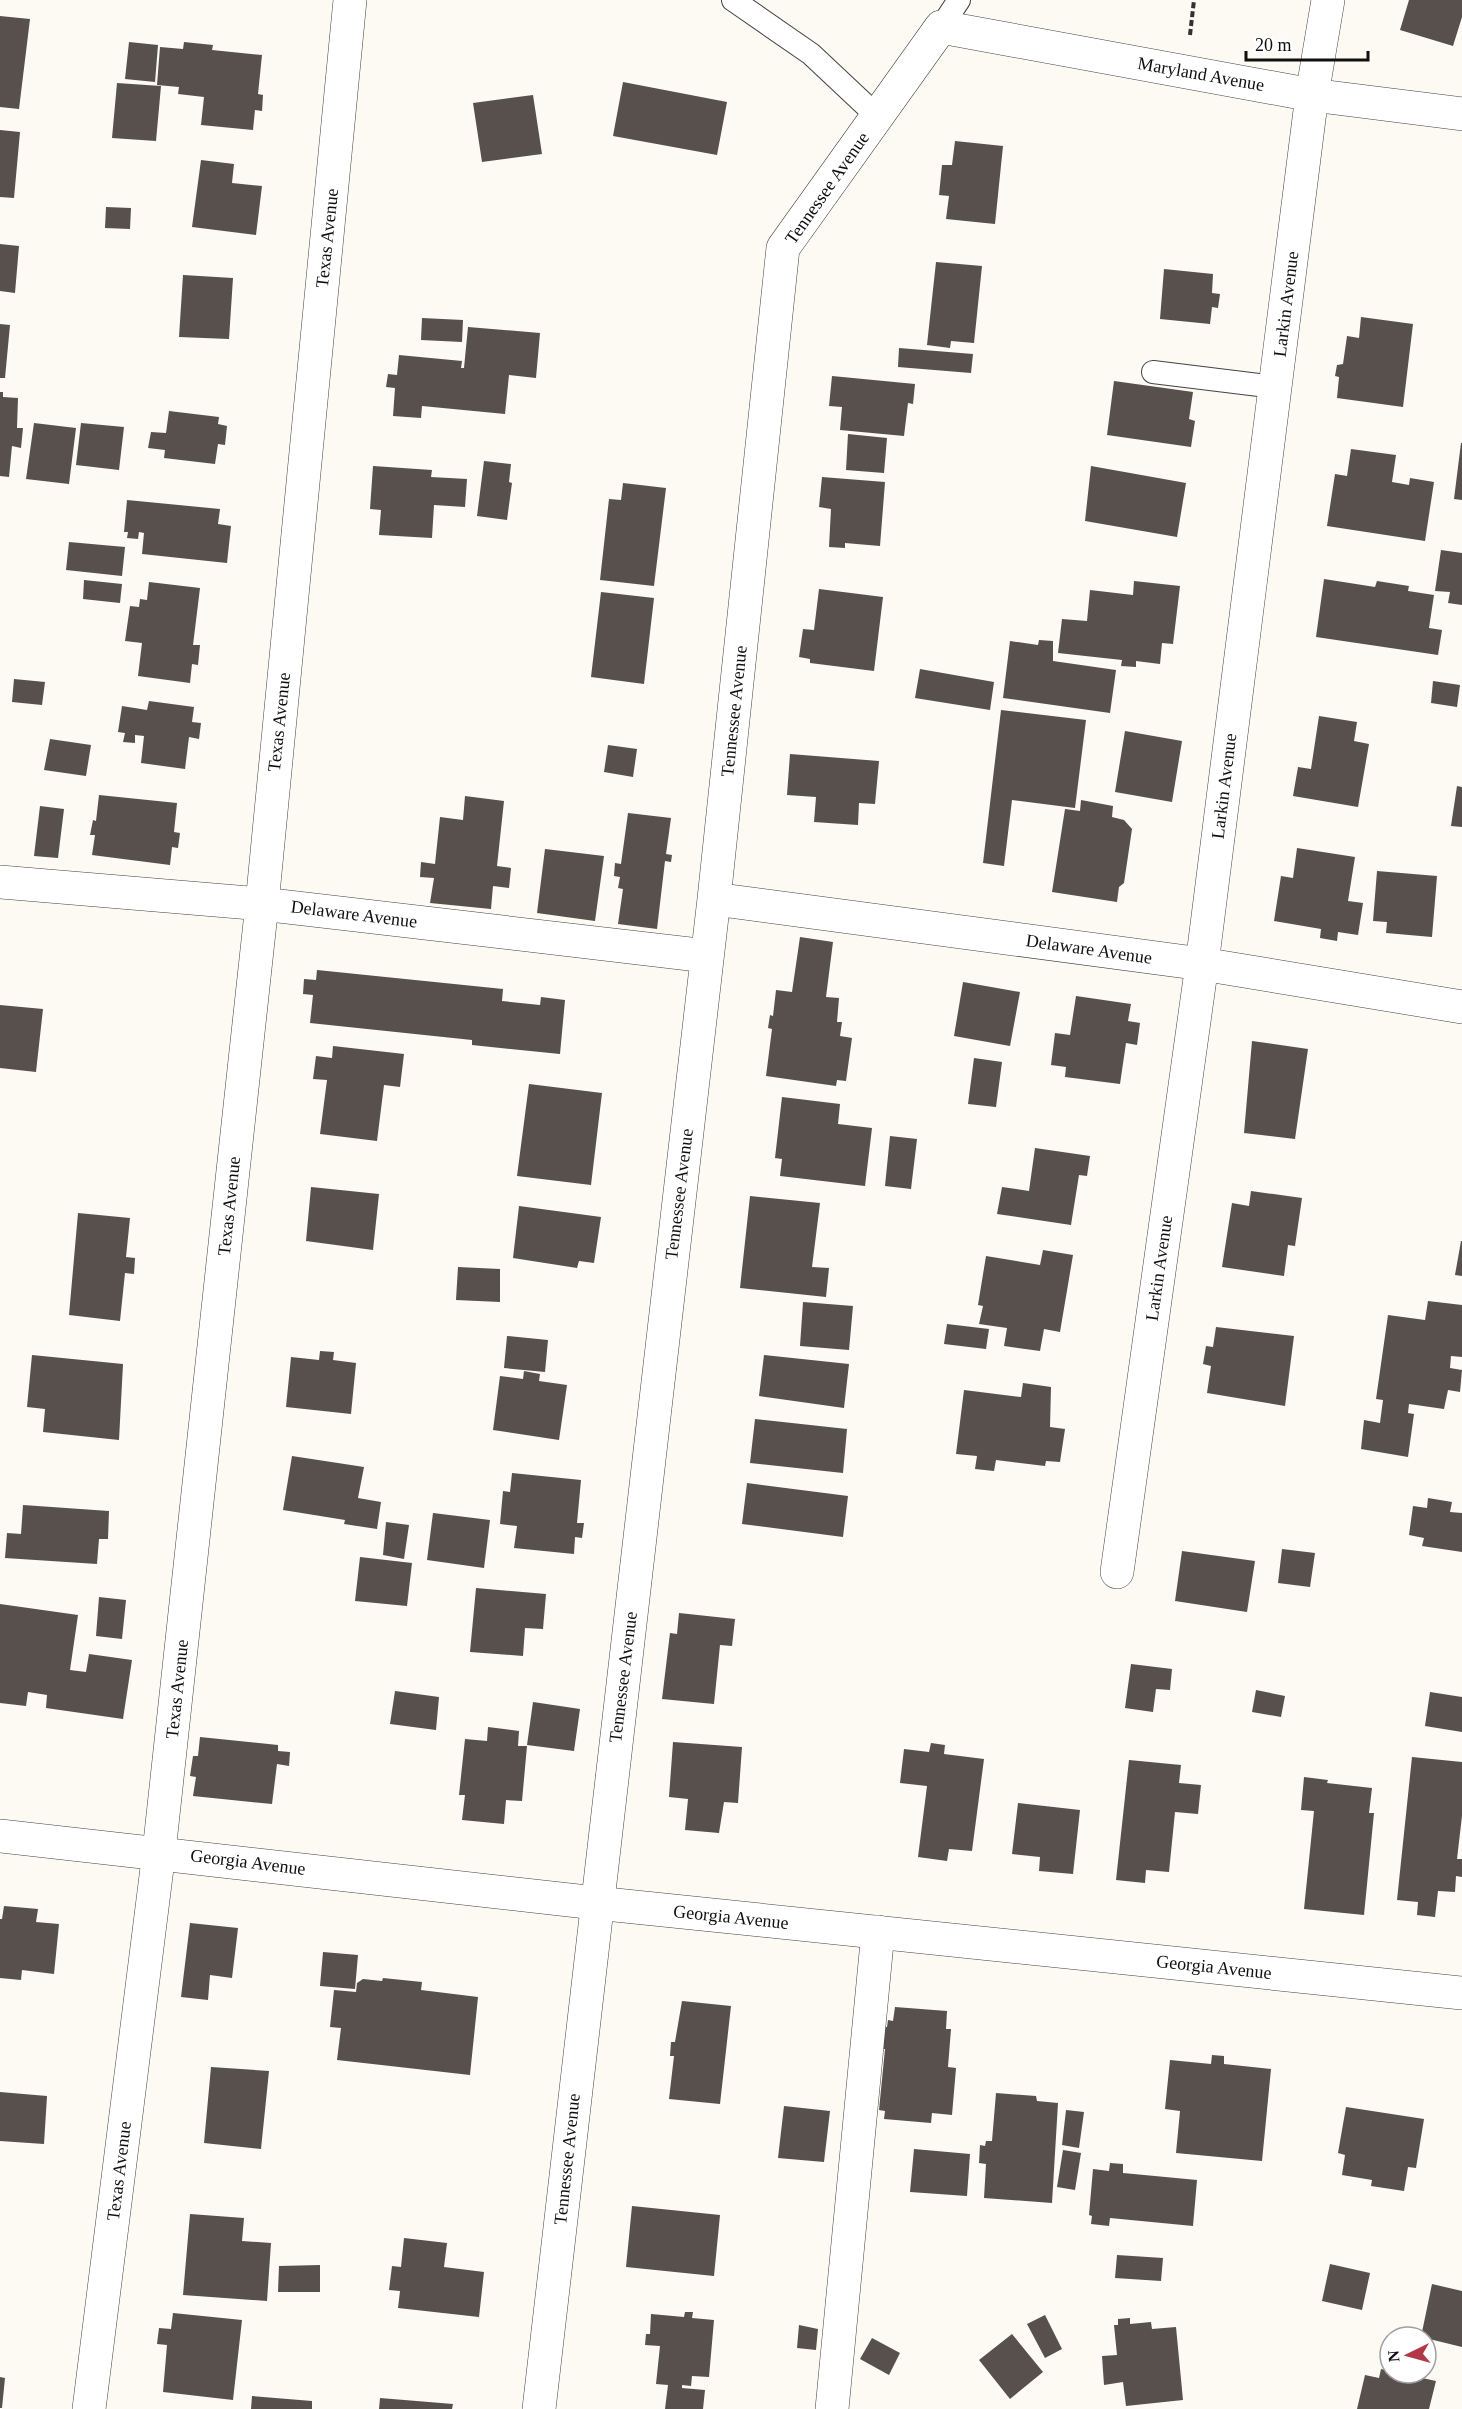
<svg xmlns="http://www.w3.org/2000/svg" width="1462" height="2409" viewBox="0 0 1462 2409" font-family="'Times New Roman',serif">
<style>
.building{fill:#57504d}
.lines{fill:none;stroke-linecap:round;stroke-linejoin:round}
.service-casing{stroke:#424242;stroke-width:24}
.minor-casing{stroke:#424242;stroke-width:34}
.tertiary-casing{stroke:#424242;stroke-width:34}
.path{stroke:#313131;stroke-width:4;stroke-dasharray:6 3;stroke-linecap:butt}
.service{stroke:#fff;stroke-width:22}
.minor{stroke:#fff;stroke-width:33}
.tertiary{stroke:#fff;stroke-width:33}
.labels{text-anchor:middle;stroke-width:6;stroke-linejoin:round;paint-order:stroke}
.street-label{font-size:18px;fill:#0f0f0f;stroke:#fff}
</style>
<rect width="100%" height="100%" fill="#fdfaf3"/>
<path class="building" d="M1409,0H1462V17L1453,46L1400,30Z
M0,16L30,19L19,109L0,107Z
M129,42L158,45L155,82L125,79Z
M184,42L213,45L212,50L262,55L258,94L263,95L262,111L255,110L253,130L201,125L204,97L178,94L179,87L157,85L160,47L183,49Z
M623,82L727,102L717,155L613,136Z
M117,83L161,86L156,141L112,138Z
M533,95L542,154L482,162L473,103Z
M0,130L20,132L14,198L0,197Z
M955,141L1003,146L995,224L946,219L949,196L939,195L942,165H952Z
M201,160L234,164L232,183L262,186L256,235L192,227Z
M106,207L131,208L130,229L105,228Z
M0,244L19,246L15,293L0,291Z
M936,262L982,266L974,343L951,341L950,348L927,345Z
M1164,269L1213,274L1212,293L1220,294L1218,308L1212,307L1210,324L1160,319Z
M183,275L233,278L229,339L179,337Z
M1361,317L1413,324L1403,407L1337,398L1339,377L1335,376L1337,365L1343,364L1347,336L1359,338Z
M422,318L463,320L462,342L421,340Z
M0,324L10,325L5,378H0Z
M468,327L540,333L536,378L509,375L505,414L422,406L421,418L393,416L395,388L386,387L388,374L397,375L399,355L462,361L461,368H464Z
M899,348L973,354L971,373L898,367Z
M832,376L915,384L913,404L908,403L904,436L840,430L842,407L829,406Z
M1114,381L1193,392L1189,419L1195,421L1191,447L1107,435Z
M0,392H3V397L18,398L17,428H23L21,448L12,446L9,477L0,476Z
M169,411L219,417L218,424L227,426L225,445L218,444L215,464L164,458L165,450L148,448L151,432L166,433Z
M34,423L76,428L69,484L26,479Z
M81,423L124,427L119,470L76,465Z
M848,434L887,438L884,473L846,470Z
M1461,443H1462V500L1454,499Z
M1351,449L1396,455L1392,482L1409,485L1410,478L1434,482L1425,541L1327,526L1335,474L1347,476Z
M484,461L511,464L509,482L512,483L507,520L477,516Z
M373,466L432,470L431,477L467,479L465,507L434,505L432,538L379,535L381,510L370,509Z
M1091,466L1186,483L1177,537L1085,521Z
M822,477L885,482L880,546L845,543V548L829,547L831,509L819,507Z
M623,483L666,488L654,586L600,580L609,499L621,500Z
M127,500L220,509L218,524L231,526L227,563L142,554L144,533L139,532L138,539L127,538L128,532H124Z
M69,542L125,547L122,576L66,570Z
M1441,550L1462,553V605L1448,603L1450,592L1435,591Z
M1324,579L1375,587L1377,581L1409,586L1408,591L1434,595L1429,628L1442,630L1438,655L1316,637Z
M84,580L122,584L120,603L83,599Z
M1134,581L1180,586L1173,644L1162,643L1160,664L1136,661V667L1121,666L1122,660L1058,653L1062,619L1087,621L1090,590L1133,595Z
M149,582L200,588L193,645H200L198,665L192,664L190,683L138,676L142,643L125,641L130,606L139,607L140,599L147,600Z
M819,589L883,597L874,671L810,663V659L799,657L803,629L814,630Z
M601,592L654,598L644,684L591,677Z
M1039,640L1053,641V661L1116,670L1110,713L1003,698L1010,641L1038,645Z
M920,669L994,682L990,710L915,698Z
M14,679L45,682L42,705L12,702Z
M1433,681L1460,685L1457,707L1431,703Z
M149,701L194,707L192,722L201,723L199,739L189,737L185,769L141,763L144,736L135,735V743L123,742L125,733L118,732L122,706L147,710Z
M1001,710L1086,720L1075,808L1012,800L1004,866L983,863Z
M1319,716L1357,722L1354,741L1369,744L1358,807L1293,796L1298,767L1311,769Z
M1125,731L1182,741L1172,802L1115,792Z
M50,739L91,745L86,776L44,770Z
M608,745L637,749L633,777L604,772Z
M790,754L879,761L875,804L859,803L858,825L814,822L816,797L787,795Z
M1457,786L1462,787V827L1451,826Z
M99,795L177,803L174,832L180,833L178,848L172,847L170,865L92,855L95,835H90L93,820L96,821Z
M465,796L504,801L497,866L511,868L509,888L493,886L491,909L430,903L434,878L420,877L421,862L435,864L440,817L463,820Z
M1081,800L1113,806L1112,817L1124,820L1132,829L1124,883L1119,887L1117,902L1052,892L1065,809L1080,811Z
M40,806L64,809L58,858L34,856Z
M628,813L671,818L666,854L672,855L671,862L665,861L657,929L618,924L623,889L618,888L620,877L614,876L615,863L621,864Z
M1297,848L1355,857L1348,901L1363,903L1358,935L1338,932L1337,941L1320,938L1321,929L1274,921L1281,876L1293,878Z
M545,849L604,856L595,921L537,913Z
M1377,871L1437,876L1432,937L1386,933L1387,922L1373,921Z
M800,937L833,942L826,997L839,998L837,1022H842L840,1036L852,1038L846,1081L837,1080L836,1086L766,1076L772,1029L768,1028L770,1015L773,1016L776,990L792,992Z
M317,970L503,989L502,1001L540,1005L541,997L565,1000L560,1054L472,1045V1040L310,1023L313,995L303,994L304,979L316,980Z
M963,982L1020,992L1010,1046L954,1036Z
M1076,996L1131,1004L1128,1021L1140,1023L1137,1045L1126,1043L1120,1084L1065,1077L1066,1067L1051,1065L1055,1033L1070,1035Z
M0,1005L43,1009L36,1072L0,1068Z
M1252,1041L1308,1049L1295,1139L1244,1133Z
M333,1046L404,1054L400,1087L384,1085L377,1141L320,1134L327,1080L313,1079L316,1056L332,1058Z
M974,1058L1002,1062L996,1107L968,1104Z
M529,1084L602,1093L591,1185L517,1176Z
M782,1097L840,1104L838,1124L872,1128L865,1186L780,1176L782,1159L775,1158Z
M890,1136L917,1139L911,1189L885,1186Z
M1035,1148L1090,1156L1087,1176L1079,1175L1071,1225L997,1214L1002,1187L1029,1191Z
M311,1187L379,1194L373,1250L306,1241Z
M1251,1191L1302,1198L1295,1246L1288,1245L1284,1276L1222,1267L1232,1203L1249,1206Z
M750,1196L820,1203L812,1267L829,1268L826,1297L740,1288Z
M519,1206L601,1217L594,1263L579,1261L577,1268L513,1258Z
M78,1213L130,1218L126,1257L135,1258L134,1274L125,1273L120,1321L69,1315Z
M1461,1241H1462V1276L1455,1275Z
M1043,1250L1073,1255L1060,1332L1044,1329L1040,1351L1004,1346L1007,1328L979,1324L983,1306L978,1305L986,1256L1040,1265Z
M458,1267L500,1269V1302L456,1300Z
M1428,1301L1462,1305V1357L1451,1356L1450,1368L1462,1370L1460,1392L1448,1390L1444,1409L1409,1404L1408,1413L1414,1414L1408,1457L1361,1449L1364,1420L1380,1423L1383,1400L1376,1399L1388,1315L1425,1320Z
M803,1302L853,1306L849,1350L800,1346Z
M947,1324L989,1329L986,1349L944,1344Z
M1216,1327L1294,1336L1285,1406L1207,1393L1211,1366L1203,1364L1206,1346L1213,1347Z
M507,1336L548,1340L545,1372L504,1368Z
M320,1351L334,1352L333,1360L356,1363L351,1414L286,1407L291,1357L319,1360Z
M32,1355L123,1364L119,1440L43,1432L45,1409L27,1407Z
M764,1355L849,1364L844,1408L759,1396Z
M524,1371L540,1374L539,1381L567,1385L559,1440L493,1430L500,1376L523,1379Z
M1023,1383L1051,1387L1050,1427L1065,1429L1060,1462L1046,1461L1045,1466L996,1460L994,1471L975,1469L977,1456L956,1454L964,1390L1021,1397Z
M755,1419L847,1429L843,1473L750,1463Z
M292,1456L364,1467L358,1498L381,1502L377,1529L344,1524L345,1520L283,1510Z
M512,1473L581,1480L577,1523H584L582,1538L575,1537L574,1554L514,1548L517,1526L500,1524L503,1491L510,1492Z
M747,1483L848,1496L843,1537L742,1524Z
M1428,1498L1452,1502L1450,1512L1462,1513V1552L1422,1546L1424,1538L1409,1535L1413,1506L1427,1508Z
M23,1505L109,1511L108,1539H99L97,1564L5,1558L7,1533L21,1534Z
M433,1513L490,1520L484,1568L427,1560Z
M386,1522L409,1525L404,1559L383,1555Z
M1282,1549L1315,1553L1310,1587L1278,1583Z
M1182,1551L1255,1561L1247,1612L1175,1601Z
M360,1557L412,1563L407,1606L355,1601Z
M476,1588L546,1594L543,1629L525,1628L523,1656L470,1652Z
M99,1597L126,1600L122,1639L96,1636Z
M0,1604L78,1615L70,1670L86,1672L89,1654L132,1660L123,1719L46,1708L47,1695L28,1692L26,1706L0,1703Z
M679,1613L735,1619L732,1646L720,1645L714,1704L662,1699L670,1633L677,1634Z
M1131,1664L1172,1669L1170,1690L1156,1689L1153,1712L1125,1708Z
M1256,1690L1285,1696L1281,1717L1252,1712Z
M395,1691L439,1697L436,1730L390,1724Z
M1430,1692L1462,1697V1732L1425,1726Z
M533,1702L580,1709L574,1751L527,1745Z
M488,1727L519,1731L518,1746H527L522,1801L506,1800L504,1824L462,1820L465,1795H459L465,1739L487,1741Z
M200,1737L278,1745V1751L290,1752L289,1766L277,1764L272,1804L193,1796L196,1777L190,1776L193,1756H198Z
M673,1742L742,1747L738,1803L724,1802L719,1833L685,1830L688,1799L669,1797Z
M931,1743L945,1745L944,1754L984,1759L972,1851L949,1849L947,1861L918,1857L927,1786L900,1783L904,1749L929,1752Z
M1412,1757L1462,1762V1816L1457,1859H1462V1877L1456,1876L1455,1892L1438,1891L1435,1917L1417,1915L1418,1902L1397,1900Z
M1129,1760L1181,1765L1179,1783L1201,1785L1198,1814L1175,1812L1169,1872L1146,1870L1145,1883L1116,1880Z
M1304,1777L1328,1780L1327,1783L1372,1788L1369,1813H1374L1364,1915L1304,1909L1314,1811L1301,1810Z
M1018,1803L1080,1810L1073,1874L1039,1871L1040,1857L1012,1854Z
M4,1906L38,1909L36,1922L59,1924L54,1974L22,1970L21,1980L0,1978V1919H2Z
M190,1923L238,1928L232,1978L210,1975L208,2000L181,1997Z
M323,1952L358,1955L355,1989L320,1986Z
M383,1978L422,1982L421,1990L478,1997L470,2075L337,2060L341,2028L330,2027L334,1990L356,1992L357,1983L363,1979L382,1981Z
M682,2001L731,2006L720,2104L669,2099L674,2056H670L671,2042H675Z
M895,2007L947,2011L946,2029H951L948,2067L956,2068L952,2115L932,2113L931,2123L884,2119L885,2111L879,2110L885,2049H882L884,2027H887L888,2020L893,2021Z
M1212,2055L1224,2056V2064L1271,2069L1262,2161L1176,2153L1180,2111L1165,2109L1170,2060L1211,2064Z
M211,2067L269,2071L261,2149L204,2143Z
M0,2092L47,2096L44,2144L0,2141Z
M996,2093L1036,2096L1037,2101L1058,2103L1052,2203L984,2198L986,2164L979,2163L980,2145L985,2146L986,2141H992Z
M784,2106L830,2111L824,2162L778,2158Z
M1346,2107L1424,2119L1416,2168L1408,2167L1404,2191L1371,2186L1372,2180L1342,2175L1345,2155L1338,2153Z
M1066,2110L1084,2112L1079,2148L1062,2145Z
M914,2149L970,2154L967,2196L910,2192Z
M1063,2150L1081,2153L1075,2190L1057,2187Z
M1110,2163L1123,2164V2173L1197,2180L1193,2226L1110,2218L1109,2226L1091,2224L1092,2216L1089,2215L1093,2169L1109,2171Z
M632,2206L720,2215L714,2276L626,2267Z
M190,2214L244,2218L242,2241L271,2243L267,2301L183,2295Z
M404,2238L447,2243L444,2267L484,2272L479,2317L398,2308L400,2291L389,2290L392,2266L401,2267Z
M1117,2255L1163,2258L1161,2281L1115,2278Z
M1330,2264L1370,2273L1362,2310L1322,2301Z
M320,2265V2292H278L279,2266Z
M1432,2284L1462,2291V2347L1421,2337Z
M685,2312H693L692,2318L714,2320L709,2377L692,2376L691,2386L682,2385V2388L705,2390L703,2409H665L668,2385L656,2384L660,2346L645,2345L646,2334H650L651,2314L684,2317Z
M173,2313L242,2320L233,2400L163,2392L167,2345L157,2344L159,2328L171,2329Z
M1045,2315L1062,2349L1045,2358L1027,2324Z
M1130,2318V2324L1151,2322L1152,2329L1176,2327L1183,2400L1126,2406L1123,2382L1104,2385L1102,2356L1117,2355L1114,2325H1118V2319Z
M799,2325L818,2329L816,2350L797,2348Z
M1012,2334L1043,2372L1010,2399L979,2360Z
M872,2338L900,2353L889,2375L860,2359Z
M1381,2369L1436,2381L1429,2409H1357L1365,2375L1379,2378Z
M0,2377L5,2378L2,2408H0Z
M252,2396L312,2401V2409H251Z
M380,2398L453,2404L452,2409H379Z"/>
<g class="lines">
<g class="service-casing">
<path id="service" d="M733,0L811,54L877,116
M941,27L959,0
M1153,372L1275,387"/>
</g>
<g class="minor-casing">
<path id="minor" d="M0,882L262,904L707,956
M714,899L1202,964L1462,1007
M1117,1572L1202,964L1312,95L1328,0
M89,2409L159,1852L262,904L350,0
M539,2409L714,899L783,248L941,27L1312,95L1462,114
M832,2409L878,1932"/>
</g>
<g class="tertiary-casing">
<path id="tertiary" d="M0,1836L596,1903L1462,1993"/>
</g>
<path class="path" d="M1190,35L1194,0"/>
<use href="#service" class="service"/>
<use href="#minor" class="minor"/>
<use href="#tertiary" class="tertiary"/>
</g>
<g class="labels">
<g class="street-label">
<text transform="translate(1201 74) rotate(10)" y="6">Maryland Avenue</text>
<text transform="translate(827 188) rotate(-55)" y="6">Tennessee Avenue</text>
<text transform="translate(327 238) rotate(-84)" y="6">Texas Avenue</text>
<text transform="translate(1286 304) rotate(-83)" y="6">Larkin Avenue</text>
<text transform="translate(734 711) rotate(-84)" y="6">Tennessee Avenue</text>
<text transform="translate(279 722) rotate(-84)" y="6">Texas Avenue</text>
<text transform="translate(1224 786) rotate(-83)" y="6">Larkin Avenue</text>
<text transform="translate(354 914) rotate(7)" y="6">Delaware Avenue</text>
<text transform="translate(1089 949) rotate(8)" y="6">Delaware Avenue</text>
<text transform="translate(679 1194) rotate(-83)" y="6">Tennessee Avenue</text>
<text transform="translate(229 1206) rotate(-84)" y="6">Texas Avenue</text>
<text transform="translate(1159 1268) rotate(-82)" y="6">Larkin Avenue</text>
<text transform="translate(623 1677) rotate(-83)" y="6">Tennessee Avenue</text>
<text transform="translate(177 1689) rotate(-84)" y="6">Texas Avenue</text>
<text transform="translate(248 1862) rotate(7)" y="6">Georgia Avenue</text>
<text transform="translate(731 1917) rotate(6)" y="6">Georgia Avenue</text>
<text transform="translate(1214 1967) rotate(6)" y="6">Georgia Avenue</text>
<text transform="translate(567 2159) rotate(-84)" y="6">Tennessee Avenue</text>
<text transform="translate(119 2171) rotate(-83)" y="6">Texas Avenue</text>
</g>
</g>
<g transform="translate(1408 2355) rotate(265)"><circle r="28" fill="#ffffff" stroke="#9f9f9f" stroke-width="1.5"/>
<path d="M0-4.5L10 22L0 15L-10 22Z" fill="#af3849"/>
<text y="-9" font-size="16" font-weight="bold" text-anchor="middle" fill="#0f0f0f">N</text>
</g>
<path d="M1246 51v9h122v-9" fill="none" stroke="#0f0f0f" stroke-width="3"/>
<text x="1255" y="51" font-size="18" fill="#0f0f0f" stroke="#ffffff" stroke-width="4.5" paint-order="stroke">20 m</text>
</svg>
